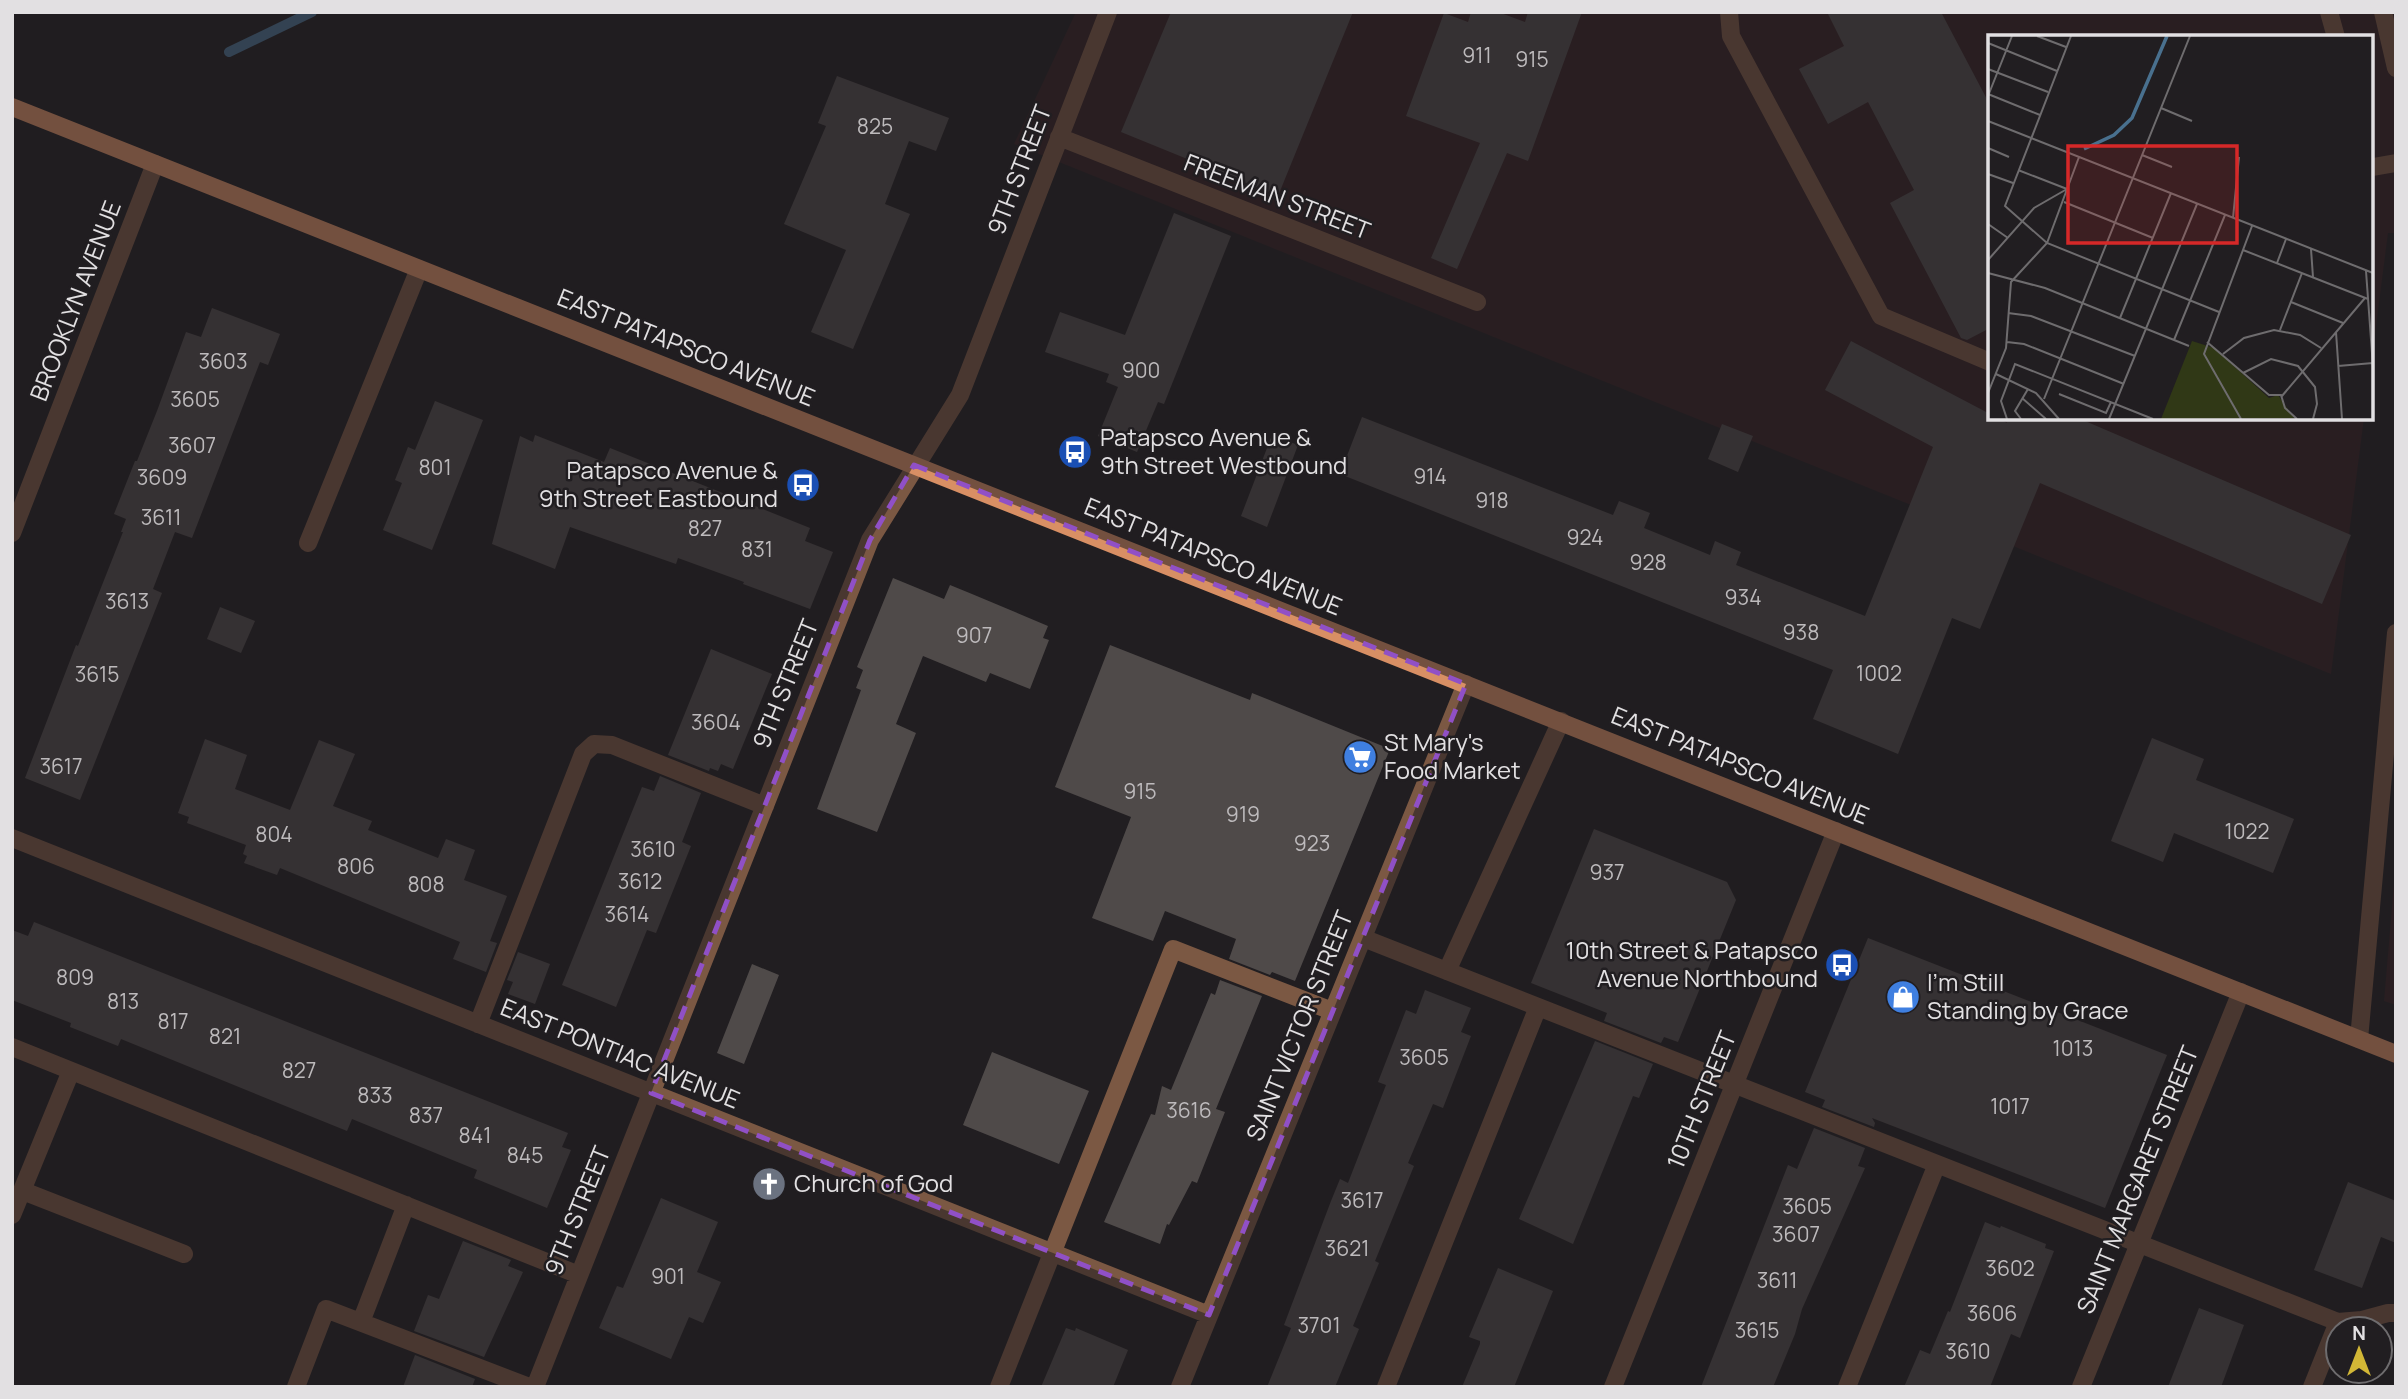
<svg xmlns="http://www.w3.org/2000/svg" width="2408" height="1399" viewBox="0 0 2408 1399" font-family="Manrope,sans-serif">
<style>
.industrial{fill:#332023}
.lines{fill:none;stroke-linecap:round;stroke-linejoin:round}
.stream{stroke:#49708e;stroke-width:10}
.building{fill:#4f4a49}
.minor{stroke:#7b5843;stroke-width:18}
.major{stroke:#d88f64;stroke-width:18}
.marked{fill:none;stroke:#9050c6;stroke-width:5;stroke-dasharray:14 9;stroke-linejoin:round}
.labels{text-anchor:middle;stroke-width:5;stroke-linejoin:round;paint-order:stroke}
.number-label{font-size:21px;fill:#bdbabc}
.street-label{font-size:24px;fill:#e2e0e2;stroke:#211e21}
.poi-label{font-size:24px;fill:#e2e0e2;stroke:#211e21;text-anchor:start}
.inset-river{fill:none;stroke:#49708e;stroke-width:3.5}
.inset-road{fill:none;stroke:#6e6c6e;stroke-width:2}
.view{fill:#d62828;fill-opacity:0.15;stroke:#d62828;stroke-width:3.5}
.inset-edge{fill:none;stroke:#e2e0e2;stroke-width:3.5}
</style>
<rect width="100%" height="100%" fill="#211e21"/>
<path class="industrial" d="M1076,12H2396V233H2388L2371,365V37H1990V418H2364L2331,674L1014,144Z
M2396,860V1005L2384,1001Z"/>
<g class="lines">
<path class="stream" d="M229,52L312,12"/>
</g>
<path class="building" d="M1171,12H1353L1278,196L1121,132Z
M1471,12H1498L1525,22L1528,12H1582L1528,161L1507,153L1457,269L1431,258L1480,143L1406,116L1444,13L1468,22Z
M1827,12H1941L1990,105V328L1967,340L1961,338L1890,203L1914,190L1868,102L1828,124L1799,69L1844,46Z
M837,76L949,118L936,151L909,141L885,204L910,214L853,349L811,332L846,250L784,224L826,126L818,123Z
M1174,213L1231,236L1164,404L1158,402L1137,452L1098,436L1118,387L1106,382L1109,374L1045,352L1060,312L1125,335Z
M212,308L280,334L268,365L260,362L192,538L175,532L153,589L162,593L80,800L25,778L76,645L78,646L123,532H121L126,519L114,514L135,461H137L157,411L186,332L201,337Z
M1851,341L1990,414V418H1998L2007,423L2004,418H2078L2351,535L2322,604L2040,483L1980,629L1952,618L1898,754L1813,719L1833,670L1340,474L1362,417L1613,515L1619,501L1650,513L1644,528L1710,555L1715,541L1741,552L1736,565L1865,616L1933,447L1825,390Z
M435,401L483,420L432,550L383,530L402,483L395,480L408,447L415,450Z
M1722,424L1753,436L1738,472L1708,459Z
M535,435L604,462L610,448L810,528L805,541L833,552L810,609L743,584L744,582L678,558L676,564L570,527L555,569L492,544L520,436L533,442Z
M1272,435L1298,445L1267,527L1241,516Z
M893,578L944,599L950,585L972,594L1048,626L1043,638L1049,640L1030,689L990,673L986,682L923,656L896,724L916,733L877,832L817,809L861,690L856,688L863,670L857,667Z
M220,607L255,621L241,653L207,639Z
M1110,645L1250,700L1252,693L1390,749L1295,981L1272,972L1270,975L1229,959L1236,939L1165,911L1153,941L1092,918L1131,817L1055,787Z
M711,649L772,674L733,769L721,764L718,771L710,768L709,771L668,755Z
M2152,738L2204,759L2196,780L2294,819L2273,873L2174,833L2163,862L2111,841Z
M205,739L247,755L235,789L290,810L319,740L355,754L333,806L372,821L368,830L438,858L446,839L475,850L464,880L507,896L490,941L497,943L486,972L453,959L460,942L280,868L277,875L244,863L247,856L243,854L246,845L187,823L189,817L178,813Z
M660,776L701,793L682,842L691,846L656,933L647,930L616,1007L562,985L642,787L654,791Z
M1594,829L1727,882L1736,900L1678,1042L1664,1037L1661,1043L1604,1021L1607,1013L1531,983Z
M34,922L568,1133L562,1147L571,1150L547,1208L474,1178L477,1170L352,1119L347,1131L121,1039L118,1046L70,1027L71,1023L12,1000V930L28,936Z
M1868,938L2167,1055L2105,1208L1872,1118L1875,1123L1874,1127L1822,1107L1825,1100L1805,1092Z
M518,952L550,964L535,1004L508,994L513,982L507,980Z
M752,964L779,975L744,1064L717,1053Z
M1220,980L1262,996L1216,1109L1225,1112L1197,1183L1192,1181L1169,1225L1167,1224L1160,1244L1104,1222L1151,1114L1155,1115L1162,1086L1171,1090L1211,993L1215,995Z
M1425,990L1471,1008L1461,1032L1471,1036L1443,1108L1433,1104L1408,1163L1414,1166L1375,1261L1379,1263L1353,1326L1359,1329L1335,1387H1267L1291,1328L1284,1325L1331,1201L1340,1179L1348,1183L1386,1085L1378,1082L1406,1010L1416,1014Z
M1595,1041L1653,1064L1639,1098L1633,1096L1573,1244L1519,1219Z
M992,1052L1089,1091L1059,1164L963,1125Z
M1814,1128L1865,1148L1858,1166L1865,1168L1802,1309L1795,1334L1773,1387H1701L1788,1165L1797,1169Z
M2348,1182L2396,1201V1243L2381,1237L2362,1288L2314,1270Z
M661,1198L718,1222L697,1272L721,1282L703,1323L689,1317L671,1359L599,1328L617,1286L623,1288Z
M1985,1222L2000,1228L2001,1226L2046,1244L2045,1248L2054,1251L2020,1338L2011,1334L1990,1387H1904L1920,1350L1930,1354L1948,1311L1950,1312Z
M463,1241L511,1260L508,1266L523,1272L484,1357L414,1331L428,1295L439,1299Z
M1498,1268L1553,1291L1514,1387H1462L1480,1344V1341L1469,1337Z
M2199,1308L2244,1325L2221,1387H2168Z
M1066,1328L1075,1331L1076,1328L1128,1350L1113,1387H1041Z
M415,1355L475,1379L472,1387H403Z"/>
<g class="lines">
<path class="minor" d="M1729,12L1731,36L1881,316L1990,362
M2329,12L2336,37
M2383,12L2396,68
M1059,137L1477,302
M2373,167L2396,163
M12,533L155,164
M308,543L419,269
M12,838L1209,1315
M1363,938L2338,1322L2362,1320L2388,1313H2396
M1447,971L1561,721
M478,1024L583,754L594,744L612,745L765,806
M2359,1039L2396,633
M12,1047L579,1275
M23,1191L184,1254
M12,1215L71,1071
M361,1322L406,1205
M296,1387L326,1309L529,1387
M535,1387L870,540L960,395L1108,12
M999,1387L1173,949L1332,1011
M1180,1387L1466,684
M1386,1387L1538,1007
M1613,1387L1836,831
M1847,1387L1937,1164
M2081,1387L2241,992
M2312,1387L2338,1322"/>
<path class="major" d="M12,107L2396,1054"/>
</g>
<path d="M0 0H2408V1399H0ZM914,465L1466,684L1209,1315L651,1093L870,540Z" fill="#211e21" fill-opacity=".55" fill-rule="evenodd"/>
<path class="marked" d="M914,465L1466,684L1209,1315L651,1093L870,540Z"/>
<defs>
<g id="bus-disc" transform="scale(1.75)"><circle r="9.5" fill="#1a4fb4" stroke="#211e21"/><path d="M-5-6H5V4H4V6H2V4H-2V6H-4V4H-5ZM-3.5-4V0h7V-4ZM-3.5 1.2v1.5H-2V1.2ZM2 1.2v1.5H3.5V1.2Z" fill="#fff"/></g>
<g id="supermarket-disc" transform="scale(1.75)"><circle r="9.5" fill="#3f7fe0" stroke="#211e21"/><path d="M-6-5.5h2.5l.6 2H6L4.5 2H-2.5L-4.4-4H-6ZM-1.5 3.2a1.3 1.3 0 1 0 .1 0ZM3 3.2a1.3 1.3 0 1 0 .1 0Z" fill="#fff"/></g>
<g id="shop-disc" transform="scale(1.75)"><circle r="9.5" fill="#3f7fe0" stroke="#211e21"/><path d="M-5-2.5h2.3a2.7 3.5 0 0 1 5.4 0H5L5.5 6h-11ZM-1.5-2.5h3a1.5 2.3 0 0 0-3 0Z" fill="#fff"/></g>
<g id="church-disc" transform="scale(1.75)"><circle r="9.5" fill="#6b7280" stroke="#211e21"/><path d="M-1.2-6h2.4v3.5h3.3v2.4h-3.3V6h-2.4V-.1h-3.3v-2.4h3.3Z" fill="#fff"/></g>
</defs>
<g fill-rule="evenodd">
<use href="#bus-disc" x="1075" y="452"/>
<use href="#bus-disc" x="803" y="485"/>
<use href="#supermarket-disc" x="1360" y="757"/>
<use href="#bus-disc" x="1842" y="965"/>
<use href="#shop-disc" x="1903" y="997"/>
<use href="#church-disc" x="769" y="1184"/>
</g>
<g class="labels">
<g class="number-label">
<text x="1477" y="63">911</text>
<text x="1532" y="67">915</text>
<text x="875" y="134">825</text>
<text x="223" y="369">3603</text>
<text x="1141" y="378">900</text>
<text x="195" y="407">3605</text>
<text x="192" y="453">3607</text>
<text x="435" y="475">801</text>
<text x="1430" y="484">914</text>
<text x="162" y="485">3609</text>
<text x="1492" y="508">918</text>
<text x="161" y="525">3611</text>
<text x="705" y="536">827</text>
<text x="1585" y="545">924</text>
<text x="757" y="557">831</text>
<text x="1648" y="570">928</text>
<text x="1743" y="605">934</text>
<text x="127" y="609">3613</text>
<text x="1801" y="640">938</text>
<text x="974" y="643">907</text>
<text x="1879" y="681">1002</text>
<text x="97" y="682">3615</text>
<text x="716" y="730">3604</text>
<text x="61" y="774">3617</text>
<text x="1140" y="799">915</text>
<text x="1243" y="822">919</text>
<text x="2247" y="839">1022</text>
<text x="274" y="842">804</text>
<text x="1312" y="851">923</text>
<text x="653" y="857">3610</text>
<text x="356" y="874">806</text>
<text x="1607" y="880">937</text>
<text x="640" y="889">3612</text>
<text x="426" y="892">808</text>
<text x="627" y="922">3614</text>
<text x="75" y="985">809</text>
<text x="123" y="1009">813</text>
<text x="173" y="1029">817</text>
<text x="225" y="1044">821</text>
<text x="2073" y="1056">1013</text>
<text x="1424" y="1065">3605</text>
<text x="299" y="1078">827</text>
<text x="375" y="1103">833</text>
<text x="2010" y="1114">1017</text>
<text x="1189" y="1118">3616</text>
<text x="426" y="1123">837</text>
<text x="475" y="1143">841</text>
<text x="525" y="1163">845</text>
<text x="1362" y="1208">3617</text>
<text x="1807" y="1214">3605</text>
<text x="1796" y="1242">3607</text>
<text x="1347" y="1256">3621</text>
<text x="2010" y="1276">3602</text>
<text x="668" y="1284">901</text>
<text x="1777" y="1288">3611</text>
<text x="1992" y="1321">3606</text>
<text x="1319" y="1333">3701</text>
<text x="1757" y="1338">3615</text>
<text x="1968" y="1359">3610</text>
</g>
<g class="street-label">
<text transform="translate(1020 170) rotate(-69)" y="8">9TH STREET</text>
<text transform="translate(1277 197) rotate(21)" y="8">FREEMAN STREET</text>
<text transform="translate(76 301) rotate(-69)" y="8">BROOKLYN AVENUE</text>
<text transform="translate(686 348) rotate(22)" y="8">EAST PATAPSCO AVENUE</text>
<text transform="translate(1213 557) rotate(22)" y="8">EAST PATAPSCO AVENUE</text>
<text transform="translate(786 684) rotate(-68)" y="8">9TH STREET</text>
<text transform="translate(1740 766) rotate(22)" y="8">EAST PATAPSCO AVENUE</text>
<text transform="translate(1300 1026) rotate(-68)" y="8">SAINT VICTOR STREET</text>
<text transform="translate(620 1054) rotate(22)" y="8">EAST PONTIAC AVENUE</text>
<text transform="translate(1702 1100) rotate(-68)" y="8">10TH STREET</text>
<text transform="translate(2138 1180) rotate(-68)" y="8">SAINT MARGARET STREET</text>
<text transform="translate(578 1211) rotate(-68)" y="8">9TH STREET</text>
</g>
<g class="poi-label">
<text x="1100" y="446">Patapsco Avenue &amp;<tspan x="1100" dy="28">9th Street Westbound</tspan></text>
<text x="778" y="479" text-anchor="end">Patapsco Avenue &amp;<tspan x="778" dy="28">9th Street Eastbound</tspan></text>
<text x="1384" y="751">St Mary's<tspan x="1384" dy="28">Food Market</tspan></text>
<text x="1818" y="959" text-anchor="end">10th Street &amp; Patapsco<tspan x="1818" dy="28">Avenue Northbound</tspan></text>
<text x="1927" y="991">I'm Still<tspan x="1927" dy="28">Standing by Grace</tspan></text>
<text x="794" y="1192">Church of God</text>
</g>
</g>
<g transform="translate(1988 35)">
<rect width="385" height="385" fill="#211e21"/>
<path d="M204,306L226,313L281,363L290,360L306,383L173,384Z" fill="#303816"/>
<path class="inset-river" d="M96,114L126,100L144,83L179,1"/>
<path class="inset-road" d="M49,1L78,12M83,1L17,171L59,208L231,277M0,8L69,36M0,34L60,57M0,59L52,80M0,61L24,1M173,73L204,86M0,86L385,238M0,113L21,122M154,120L184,132M30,135L79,154M0,139L25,148M76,167L165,203M245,183L251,122M0,189L20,203M323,214L325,242M255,215L380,264M0,225L46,173L79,154M289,228L298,204M378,236L385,332M0,238L57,253L201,311M303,267L355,288M20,278L43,281L147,321M132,283L183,158M292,295L314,238M348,297L354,384M186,305L237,180M19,307L36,309L136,349M219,307L281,360H293L297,373L309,384M235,319L256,303L286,295L312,300L333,313M350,331L385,328M255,338L283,324L310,331L327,352L329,369L325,384M8,339L48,358L71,384M0,358L18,313L23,247L59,208L91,122M71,359L118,378L123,367M294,361L377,263M34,363L58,384M56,364L202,1M19,384L13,366L27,329L165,384M33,384L27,376L40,354M121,384L209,169M253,384L216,319L264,191"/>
<path class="view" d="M80,111H249V208H80Z"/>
<rect width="385" height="385" class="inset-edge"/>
</g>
<rect width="2408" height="1399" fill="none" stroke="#e2e0e2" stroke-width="28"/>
<g transform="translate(2359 1350)"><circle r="33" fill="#211e21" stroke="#6e6c6e" stroke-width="2"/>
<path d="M0-5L12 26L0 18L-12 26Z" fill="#d2b736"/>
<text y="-10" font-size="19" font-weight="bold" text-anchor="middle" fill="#e2e0e2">N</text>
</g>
</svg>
